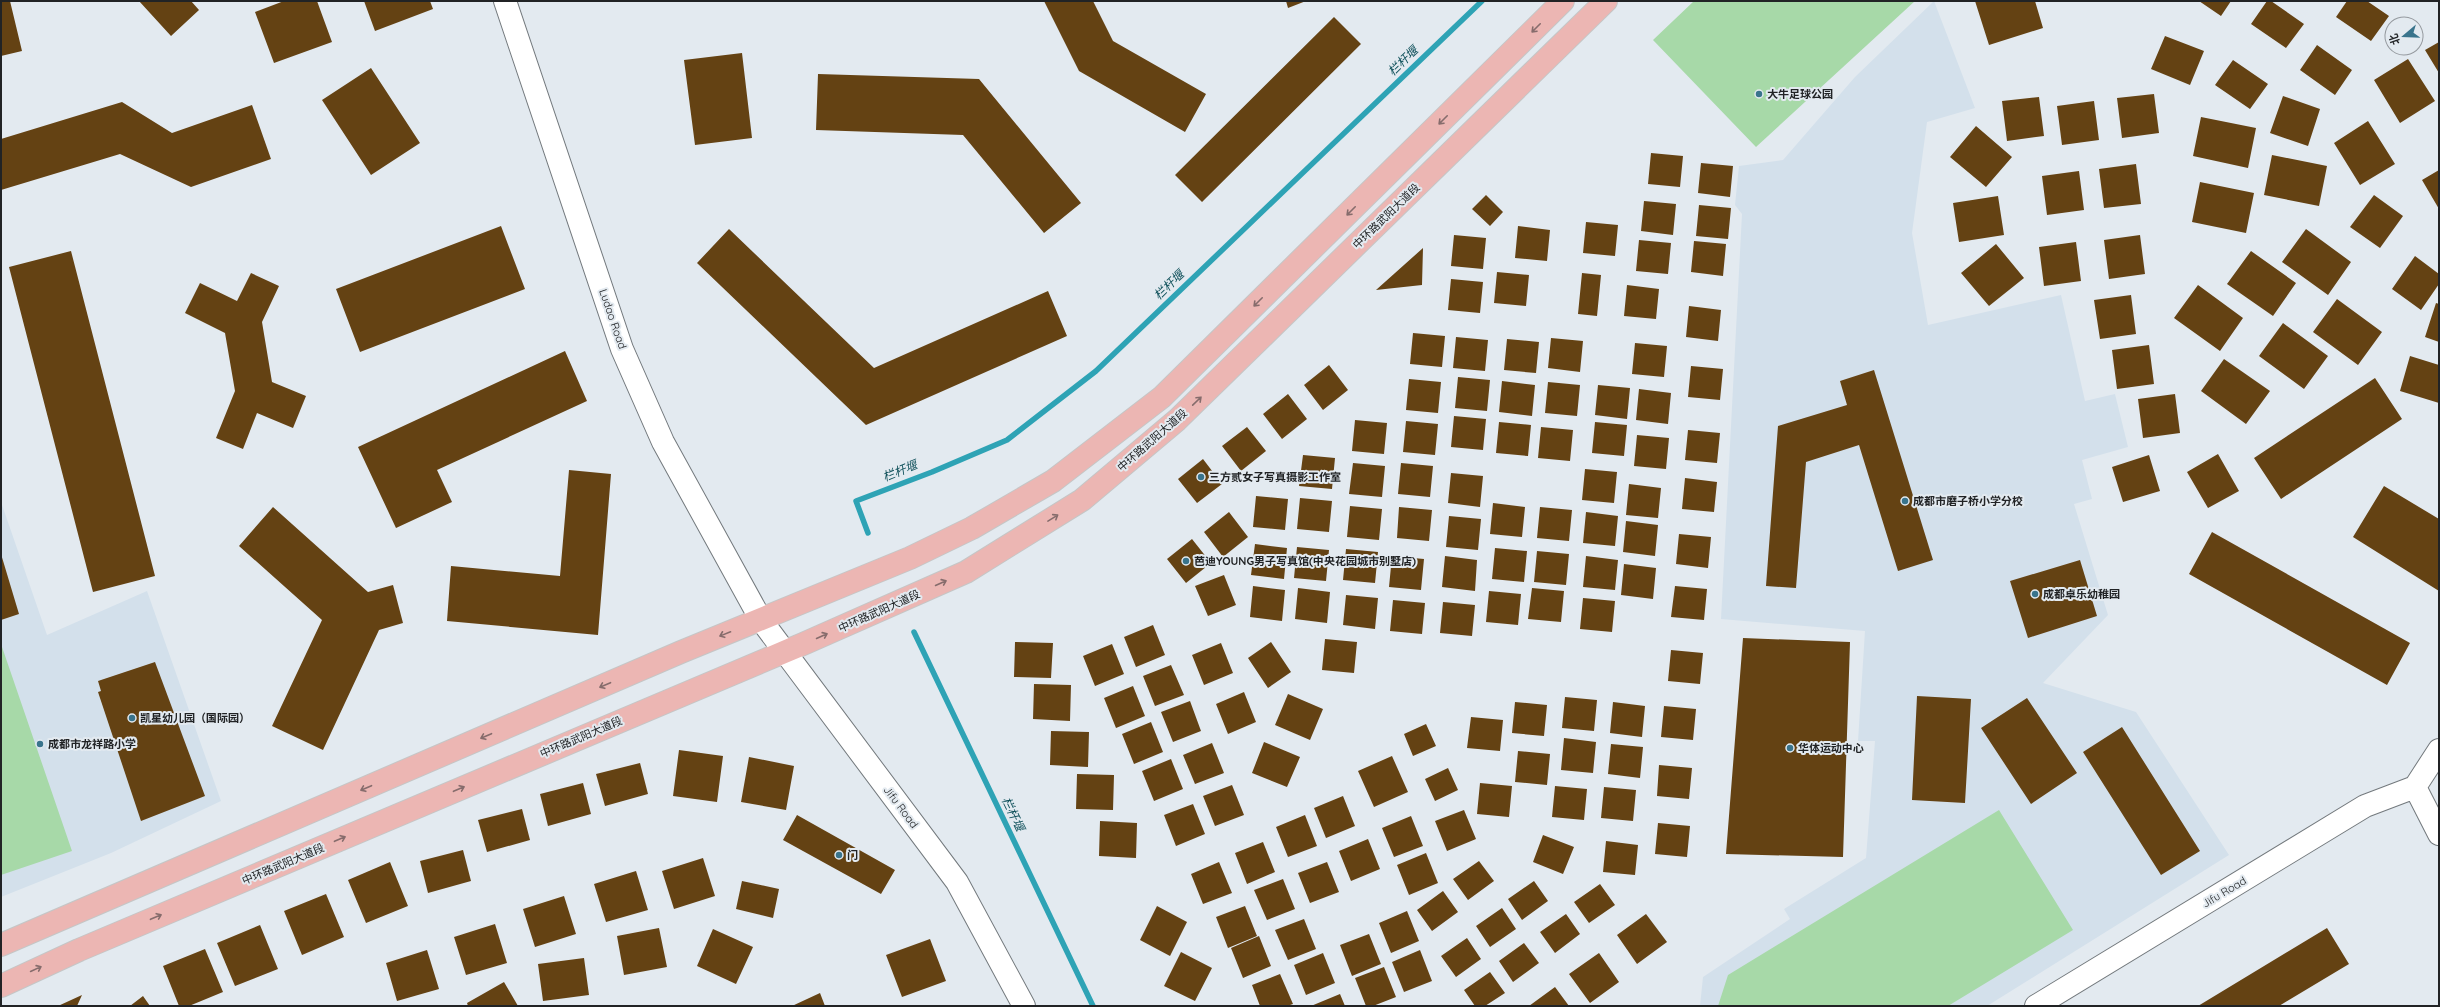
<svg xmlns="http://www.w3.org/2000/svg" width="2440" height="1007" viewBox="0 0 2440 1007" font-family="Quicksand,'Noto Sans SC',sans-serif">
<style>
.built{fill:#d3e0eb}
.grass{fill:#a7d9a8}
.lines{fill:none;stroke-linecap:round;stroke-linejoin:round}
.stream{stroke:#2ea3b5;stroke-width:5.5}
.building{fill:#644213}
.tertiary-casing{stroke:#73797d;stroke-width:24}
.primary-casing{stroke:#c5c6c6;stroke-width:24}
.tertiary{stroke:#fff;stroke-width:22}
.primary{stroke:#ecb6b3;stroke-width:22}
.oneway{stroke:#866c6c}
.poi-dot{fill:#39748c;stroke:#e3eaf0;stroke-width:1.5}
.labels{text-anchor:middle;stroke-width:4;stroke-linejoin:round;paint-order:stroke}
.poi-label{font-size:11px;font-weight:bold;fill:#212325;stroke:#e3eaf0;text-anchor:start}
.street-label{font-size:11px;fill:#212325;stroke:#e3eaf0}
.water-label{font-size:12px;font-style:italic;fill:#0f505a;stroke:#e3eaf0}
</style>
<rect width="100%" height="100%" fill="#e3eaf0"/>
<path class="built" d="M1934,1L1975,108L1927,122L1912,233L1928,325L2061,295L2085,401L2115,394L2128,447L2082,460L2092,499L2074,504L2108,615L2043,683L2136,712L2229,855L1987,1006H1700L1703,977L1790,919L1784,909L1866,858L1875,741H1858L1865,631L1721,619L1742,214L1735,205L1739,166L1783,160L1855,77Z
M1,502L47,635L147,591L221,801L111,853L1,897Z"/>
<path class="grass" d="M1694,1H1915L1756,147L1653,40Z
M1,644L72,851L1,875Z
M1999,810L2073,930L1948,1006H1718L1728,975Z"/>
<g class="lines">
<path class="stream" d="M868,533L856,501L932,472L1007,440L1096,371L1482,1
M914,632L1093,1006"/>
</g>
<path class="building" d="M1,1H10L22,51L1,56Z
M139,1H191L199,10L171,36Z
M284,1H317L332,42L274,63L255,12Z
M364,1H430L433,9L375,31Z
M1044,1H1093L1113,41L1206,94L1185,132L1079,71Z
M1286,1H1306L1288,8Z
M1975,1H2035L2043,28L1989,45Z
M2199,1H2231L2221,16Z
M2267,1H2271L2304,24L2286,48L2251,24Z
M2347,1H2367L2389,16L2371,41L2336,17Z
M1334,17L1361,44L1202,202L1175,175Z
M2165,36L2204,51L2190,85L2151,69Z
M2439,42V73L2425,50Z
M2317,45L2352,70L2335,95L2300,70Z
M742,53L752,138L695,145L684,60Z
M2408,59L2435,101L2400,123L2374,80Z
M2233,60L2268,84L2250,109L2215,85Z
M371,68L420,143L371,175L322,100Z
M818,74L979,79L1081,203L1044,233L963,135L816,130Z
M2154,94L2159,133L2122,138L2117,98Z
M2283,96L2320,109L2308,146L2270,133Z
M2039,97L2044,136L2007,141L2002,101Z
M2094,101L2099,140L2062,145L2057,106Z
M122,102L172,133L252,105L271,159L191,187L120,154L1,190V139Z
M2201,117L2256,128L2248,168L2193,156Z
M2368,121L2395,164L2360,185L2334,143Z
M1976,126L2012,157L1986,187L1950,157Z
M1651,153L1683,156L1680,187L1648,184Z
M2272,155L2327,166L2319,206L2264,195Z
M1701,163L1733,166L1730,197L1698,193Z
M2136,164L2141,204L2104,208L2099,169Z
M2439,170V209L2422,180Z
M2079,171L2084,210L2047,215L2042,176Z
M2200,182L2254,193L2246,233L2192,222Z
M1486,195L1503,212L1490,226L1472,209Z
M2374,195L2403,216L2380,248L2350,227Z
M1998,196L2004,235L1959,242L1953,203Z
M1644,201L1676,204L1673,235L1641,231Z
M1699,205L1731,208L1728,239L1696,236Z
M1586,222L1618,225L1615,256L1583,253Z
M501,226L525,289L360,352L336,289Z
M1518,226L1550,230L1547,261L1515,258Z
M729,229L874,368L1048,291L1067,336L866,425L697,263Z
M2306,229L2351,262L2328,295L2282,262Z
M1454,235L1486,238L1483,269L1451,266Z
M2140,235L2145,274L2109,279L2104,240Z
M1639,240L1671,243L1668,274L1636,271Z
M1694,241L1726,244L1723,276L1691,272Z
M2076,242L2081,281L2044,286L2039,247Z
M1996,244L2024,278L1989,306L1961,273Z
M1423,248L1422,285L1376,290Z
M71,251L155,576L93,592L9,267Z
M2251,251L2296,283L2273,316L2227,284Z
M2415,256L2439,274V284L2421,310L2392,289Z
M1497,272L1529,275L1526,306L1494,303Z
M251,273L279,286L262,322L272,382L306,396L293,428L257,413L243,449L216,438L235,391L225,333L185,313L200,283L237,301Z
M1582,273L1601,275L1597,316L1578,314Z
M1451,279L1483,282L1480,313L1448,310Z
M1627,285L1659,289L1656,319L1624,316Z
M2198,285L2243,318L2220,351L2174,318Z
M2131,295L2136,334L2100,339L2094,300Z
M2337,299L2382,332L2358,365L2313,332Z
M2436,303L2439,304V342L2425,337Z
M1689,306L1721,310L1718,341L1686,337Z
M2283,323L2328,356L2304,389L2259,356Z
M1413,333L1445,336L1442,367L1410,364Z
M1456,337L1488,340L1485,371L1453,368Z
M1551,338L1583,341L1580,372L1548,368Z
M1507,339L1539,342L1536,373L1504,370Z
M1635,343L1667,346L1664,377L1632,374Z
M2149,345L2154,384L2117,389L2112,350Z
M565,351L587,401L437,470L452,502L396,528L358,447Z
M2410,356L2439,365V403L2400,391Z
M2224,359L2270,391L2246,424L2201,391Z
M1329,365L1348,390L1323,410L1304,385Z
M1691,366L1723,369L1720,400L1688,397Z
M1874,370L1933,560L1898,571L1859,445L1806,462L1796,588L1766,586L1778,426L1847,405L1840,381Z
M1458,377L1490,380L1487,411L1455,408Z
M2375,378L2402,419L2281,499L2254,458Z
M1409,379L1441,382L1438,413L1406,410Z
M1502,381L1535,385L1532,416L1499,412Z
M1548,382L1580,385L1577,416L1545,413Z
M1598,385L1630,388L1627,419L1595,415Z
M1639,389L1671,393L1668,424L1636,420Z
M1288,394L1307,419L1282,439L1263,414Z
M2175,394L2180,433L2143,438L2138,399Z
M1454,416L1486,419L1483,450L1451,447Z
M1355,420L1387,423L1384,454L1352,451Z
M1406,421L1438,424L1435,455L1403,452Z
M1499,422L1531,425L1528,456L1496,453Z
M1595,422L1627,425L1624,456L1592,453Z
M1247,427L1266,451L1241,471L1222,446Z
M1541,427L1573,430L1570,461L1538,458Z
M1688,430L1720,433L1717,463L1685,460Z
M1637,435L1669,438L1666,469L1634,466Z
M2218,454L2239,491L2208,508L2187,472Z
M1303,455L1335,458L1332,489L1299,486Z
M2149,455L2160,491L2123,502L2112,467Z
M1203,459L1222,484L1197,503L1178,479Z
M1353,463L1385,466L1382,497L1349,494Z
M1401,463L1433,466L1430,497L1398,494Z
M1585,469L1617,472L1614,503L1582,500Z
M569,470L611,474L598,635L447,621L451,566L560,576Z
M1451,473L1483,476L1480,507L1448,503Z
M1685,478L1717,482L1714,512L1682,509Z
M1629,484L1661,488L1658,518L1626,515Z
M2384,486L2439,519V591L2353,537Z
M1256,496L1288,499L1285,530L1253,527Z
M1300,498L1332,501L1329,532L1297,529Z
M1493,503L1525,507L1522,537L1490,534Z
M1350,506L1382,509L1379,540L1347,537Z
M273,507L368,592L393,585L403,623L379,630L323,750L272,726L322,620L239,546Z
M1399,507L1432,510L1429,541L1397,538Z
M1540,507L1572,510L1569,541L1537,538Z
M1229,512L1248,537L1223,557L1204,532Z
M1586,512L1618,516L1615,546L1583,543Z
M1449,516L1481,519L1478,550L1446,547Z
M1626,521L1658,525L1655,556L1623,552Z
M2212,532L2410,643L2387,685L2189,574Z
M1679,534L1711,537L1708,568L1676,564Z
M1192,539L1211,563L1186,583L1167,559Z
M1255,544L1287,548L1284,579L1251,575Z
M1297,547L1329,550L1326,581L1294,578Z
M1495,548L1527,551L1524,582L1492,579Z
M1346,549L1378,552L1375,583L1343,580Z
M1537,551L1569,554L1566,585L1534,582Z
M1,554L19,614L1,620Z
M1392,556L1424,559L1421,590L1389,587Z
M1445,556L1477,560L1475,591L1442,587Z
M1586,556L1618,560L1615,590L1583,587Z
M2080,560L2097,616L2028,638L2010,581Z
M1624,564L1656,568L1653,599L1621,595Z
M1224,575L1236,605L1208,616L1195,586Z
M1253,586L1285,590L1282,621L1250,617Z
M1675,586L1707,589L1704,620L1671,617Z
M1298,588L1330,592L1327,623L1295,619Z
M1532,588L1564,591L1561,622L1528,619Z
M1489,591L1521,594L1518,625L1486,622Z
M1346,595L1378,598L1375,629L1343,625Z
M1583,598L1615,601L1612,632L1580,629Z
M1393,600L1425,603L1422,634L1390,631Z
M1443,602L1475,605L1472,636L1440,633Z
M1153,625L1165,655L1136,667L1124,637Z
M1743,638L1850,642L1843,857L1726,854Z
M1325,639L1357,642L1354,673L1322,670Z
M1015,642L1053,643L1051,678L1014,677Z
M1271,642L1291,672L1268,688L1248,658Z
M1221,643L1233,673L1204,685L1192,655Z
M1112,644L1124,674L1095,686L1083,656Z
M1671,650L1703,653L1700,684L1668,681Z
M155,662L205,796L141,821L98,692L101,691L98,681Z
M1171,665L1184,695L1155,706L1143,676Z
M1034,684L1071,685L1070,721L1033,719Z
M1133,686L1145,716L1116,728L1104,698Z
M1244,692L1256,722L1228,734L1216,704Z
M1288,694L1323,709L1310,740L1275,725Z
M1917,696L1971,699L1965,803L1912,800Z
M1565,697L1597,700L1594,731L1562,728Z
M2027,698L2077,773L2031,804L1981,728Z
M1190,701L1201,731L1173,742L1161,712Z
M1515,702L1547,705L1544,736L1512,733Z
M1613,702L1645,706L1642,737L1610,733Z
M1664,706L1696,709L1693,740L1661,737Z
M1471,717L1503,720L1500,751L1467,748Z
M1151,722L1163,752L1134,764L1122,734Z
M1426,724L1436,746L1413,756L1404,734Z
M2122,727L2200,851L2161,875L2083,752Z
M1051,731L1089,732L1088,767L1050,765Z
M1564,738L1596,742L1593,773L1561,770Z
M1264,742L1300,757L1287,787L1252,773Z
M1212,743L1224,773L1195,784L1183,755Z
M1611,744L1643,747L1640,778L1608,774Z
M679,750L723,756L717,802L673,796Z
M1518,751L1550,754L1547,785L1515,782Z
M1392,756L1408,792L1374,807L1358,771Z
M749,757L794,766L786,810L741,802Z
M1171,759L1183,789L1154,801L1142,771Z
M640,763L648,794L605,806L596,774Z
M1659,765L1692,768L1689,799L1657,796Z
M1448,768L1458,790L1435,801L1425,779Z
M1077,774L1114,775L1113,810L1076,809Z
M583,783L591,814L548,826L540,794Z
M1480,783L1512,786L1509,817L1477,814Z
M1232,785L1244,815L1215,826L1203,796Z
M1555,786L1587,789L1584,820L1552,817Z
M1604,787L1636,790L1633,821L1601,818Z
M1343,796L1355,826L1326,838L1314,808Z
M1193,804L1205,834L1176,846L1164,815Z
M522,809L530,840L487,852L478,820Z
M1464,810L1476,839L1447,851L1435,821Z
M797,815L895,870L881,894L783,840Z
M1305,815L1317,846L1288,857L1276,827Z
M1411,816L1423,846L1394,857L1382,828Z
M1100,821L1137,823L1136,858L1099,856Z
M1658,823L1690,826L1687,857L1655,854Z
M1543,835L1574,847L1563,874L1533,862Z
M1368,839L1380,869L1351,881L1339,851Z
M1606,841L1638,845L1635,875L1603,872Z
M1263,842L1275,872L1247,884L1235,853Z
M463,850L471,881L428,893L420,861Z
M1426,853L1438,883L1409,895L1397,865Z
M703,858L715,896L674,909L662,871Z
M1479,861L1494,881L1468,900L1453,879Z
M390,862L408,906L366,923L348,880Z
M1219,862L1232,893L1203,904L1191,874Z
M1327,862L1339,892L1310,903L1298,873Z
M636,871L648,910L606,922L594,884Z
M1283,879L1295,909L1267,920L1254,890Z
M742,881L779,889L773,918L736,909Z
M1534,881L1548,901L1522,920L1508,899Z
M1600,884L1615,905L1589,923L1574,902Z
M1443,891L1458,912L1432,931L1417,910Z
M326,894L344,937L302,955L284,911Z
M564,896L576,934L535,947L523,909Z
M1157,906L1187,922L1170,956L1140,940Z
M1245,906L1257,936L1228,948L1216,917Z
M1502,908L1516,929L1490,947L1476,926Z
M1407,911L1419,941L1391,953L1379,923Z
M1566,914L1580,934L1555,953L1540,932Z
M1646,914L1667,942L1637,964L1617,935Z
M1304,919L1316,949L1288,960L1275,930Z
M495,924L507,963L466,975L454,937Z
M260,925L278,969L235,986L217,943Z
M659,928L667,967L624,975L617,936Z
M2327,928L2349,964L2279,1006H2198Z
M713,929L753,947L736,984L697,966Z
M1369,934L1381,964L1352,976L1340,945Z
M1259,936L1271,966L1243,978L1231,948Z
M1467,938L1481,959L1456,977L1441,956Z
M930,939L946,981L902,997L886,955Z
M1524,943L1539,963L1513,982L1499,961Z
M205,949L223,992L189,1006H179L163,966Z
M427,950L439,989L397,1001L386,963Z
M1420,950L1432,981L1404,992L1392,962Z
M1181,952L1212,968L1195,1001L1164,986Z
M1323,953L1335,983L1306,995L1294,965Z
M1599,953L1619,982L1590,1003L1569,974Z
M584,958L589,995L543,1001L538,964Z
M1384,967L1396,997L1373,1006H1366L1355,978Z
M1490,972L1505,993L1485,1006H1475L1464,990Z
M1280,974L1293,1004L1287,1006H1260L1252,985Z
M504,982L518,1006H468L467,1003Z
M1555,987L1569,1006H1529Z
M820,993L825,1006H792Z
M1340,994L1345,1006H1311Z
M82,995L77,1006H58Z
M143,996L150,1006H130Z"/>
<g class="lines">
<g class="tertiary-casing">
<path id="tertiary" d="M505,1L622,349L663,442L761,620L957,882L1024,1006
M2415,787L2439,834
M2415,787L2439,750
M2036,1006L2365,806L2415,787"/>
</g>
<g class="primary-casing">
<path id="primary" d="M1,945L681,652L910,558L972,528L1053,481L1162,397L1563,1
M1,986L79,950L803,644L966,572L1082,500L1177,420L1606,1"/>
</g>
<use href="#tertiary" class="tertiary"/>
<use href="#primary" class="primary"/>
</g>
<defs><path id="oneway-shaft" d="M-6 0H5M1.5-3L5.5 0L1.5 3" fill="none" stroke-width="1.6" stroke-linecap="round" stroke-linejoin="round"/></defs>
<g class="oneway">
<use href="#oneway-shaft" transform="translate(1536 28) rotate(135)"/>
<use href="#oneway-shaft" transform="translate(1443 120) rotate(135)"/>
<use href="#oneway-shaft" transform="translate(1351 211) rotate(135)"/>
<use href="#oneway-shaft" transform="translate(1258 302) rotate(135)"/>
<use href="#oneway-shaft" transform="translate(1197 401) rotate(-44)"/>
<use href="#oneway-shaft" transform="translate(1053 518) rotate(-32)"/>
<use href="#oneway-shaft" transform="translate(941 583) rotate(-24)"/>
<use href="#oneway-shaft" transform="translate(725 634) rotate(158)"/>
<use href="#oneway-shaft" transform="translate(822 636) rotate(-24)"/>
<use href="#oneway-shaft" transform="translate(605 685) rotate(157)"/>
<use href="#oneway-shaft" transform="translate(486 736) rotate(157)"/>
<use href="#oneway-shaft" transform="translate(366 788) rotate(157)"/>
<use href="#oneway-shaft" transform="translate(459 789) rotate(-23)"/>
<use href="#oneway-shaft" transform="translate(340 839) rotate(-23)"/>
<use href="#oneway-shaft" transform="translate(156 917) rotate(-23)"/>
<use href="#oneway-shaft" transform="translate(36 969) rotate(-25)"/>
</g>
<g class="poi-dot">
<circle cx="1759" cy="94" r="4"/>
<circle cx="1201" cy="477" r="4"/>
<circle cx="1905" cy="501" r="4"/>
<circle cx="1186" cy="561" r="4"/>
<circle cx="2035" cy="594" r="4"/>
<circle cx="132" cy="718" r="4"/>
<circle cx="40" cy="744" r="4"/>
<circle cx="1790" cy="748" r="4"/>
<circle cx="839" cy="855" r="4"/>
</g>
<g class="labels">
<g class="poi-label">
<text x="1767" y="98">大牛足球公园</text>
<text x="1209" y="481">三方贰女子写真摄影工作室</text>
<text x="1913" y="505">成都市磨子桥小学分校</text>
<text x="1194" y="565">芭迪YOUNG男子写真馆(中央花园城市别墅店)</text>
<text x="2043" y="598">成都卓乐幼稚园</text>
<text x="140" y="722">凯星幼儿园（国际园）</text>
<text x="48" y="748">成都市龙祥路小学</text>
<text x="1798" y="752">华体运动中心</text>
<text x="847" y="859">门</text>
</g>
<g class="street-label">
<text transform="translate(1386 216) rotate(-44)" y="4">中环路武阳大道段</text>
<text transform="translate(613 319) rotate(71)" y="4">Ludao Road</text>
<text transform="translate(1152 440) rotate(-41)" y="4">中环路武阳大道段</text>
<text transform="translate(879 611) rotate(-24)" y="4">中环路武阳大道段</text>
<text transform="translate(581 737) rotate(-23)" y="4">中环路武阳大道段</text>
<text transform="translate(901 807) rotate(53)" y="4">Jifu Road</text>
<text transform="translate(283 864) rotate(-23)" y="4">中环路武阳大道段</text>
<text transform="translate(2224 892) rotate(-31)" y="4">Jifu Road</text>
</g>
<g class="water-label">
<text transform="translate(1403 61) rotate(-44)" y="4">栏杆堰</text>
<text transform="translate(1169 285) rotate(-44)" y="4">栏杆堰</text>
<text transform="translate(900 471) rotate(-22)" y="4">栏杆堰</text>
<text transform="translate(1013 814) rotate(64)" y="4">栏杆堰</text>
</g>
</g>
<rect width="2440" height="1007" fill="none" stroke="#212325" stroke-width="4"/>
<g transform="translate(2404 36) rotate(251)"><circle r="19" fill="#e3eaf0" stroke="#959a9f"/>
<path d="M0-3L7 15L0 10L-7 15Z" fill="#39748c"/>
<text y="-6" font-size="11" font-weight="bold" text-anchor="middle" fill="#212325">北</text>
</g>
</svg>
